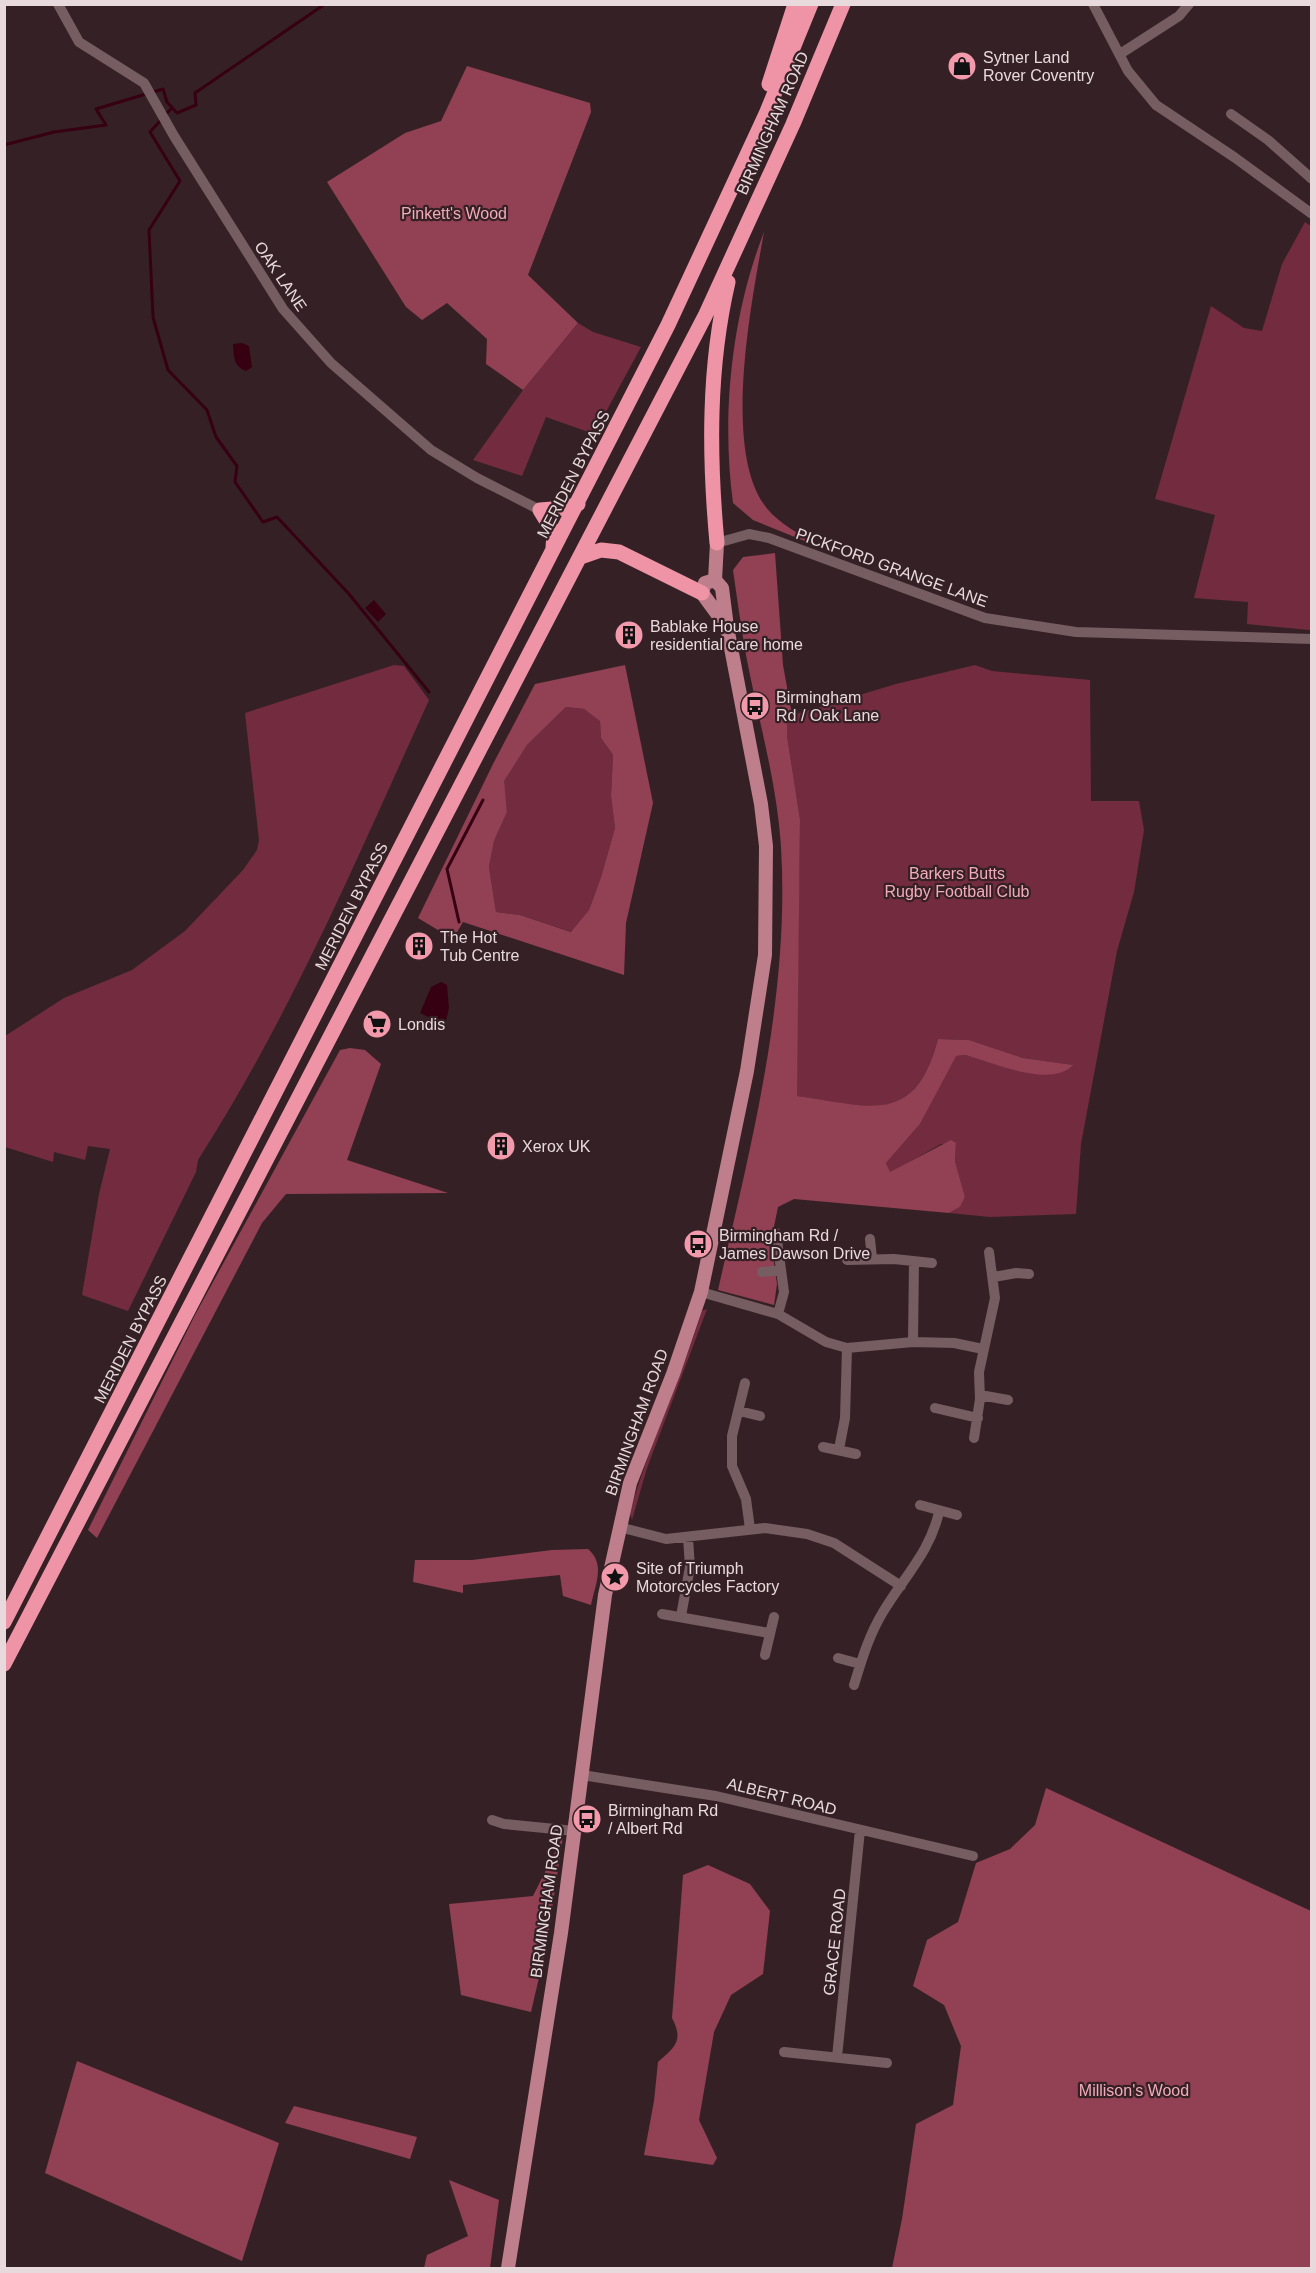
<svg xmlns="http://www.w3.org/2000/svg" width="1316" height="2273" viewBox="0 0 1316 2273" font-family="Arial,sans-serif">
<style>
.green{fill:#732c3f}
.forest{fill:#924054;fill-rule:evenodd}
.water{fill:#360012}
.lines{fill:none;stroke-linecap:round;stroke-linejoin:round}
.stream{stroke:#360012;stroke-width:3}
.minor{stroke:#755d61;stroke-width:10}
.major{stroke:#be7e8b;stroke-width:14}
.highway{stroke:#ef94a7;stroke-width:15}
.labels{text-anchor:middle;stroke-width:4.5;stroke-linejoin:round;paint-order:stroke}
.poi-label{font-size:16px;fill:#e8dadc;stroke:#352125;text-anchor:start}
.street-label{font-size:16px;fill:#e8dadc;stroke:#352125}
.park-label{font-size:16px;fill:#f2abb9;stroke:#352125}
</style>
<rect width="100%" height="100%" fill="#352125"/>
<path class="green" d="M1305,222L1312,227V629L1309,630L1247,624L1248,602L1194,598L1215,515L1155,499L1211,306L1244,328L1262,331L1282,264Z
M578,323L593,332L641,347L594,434L546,417L522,476L473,460L523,390Z
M394,665L404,666L429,700C358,856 291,1015 198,1160L196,1172L128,1311L82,1295L99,1194L110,1149L88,1146L85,1160L54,1152L53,1162L5,1147V1036L64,998L132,970L185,931L243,870L257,850L259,840L245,713Z
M975,665L992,671L1090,680L1091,801H1139L1144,830L1134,892L1117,951L1081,1144L1076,1214L990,1217L949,1213L960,1207L965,1197L955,1161L956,1144H941L890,1173L886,1163L920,1124L955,1056L965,1055L989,1061L1072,1065L1023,1058L969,1040L938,1039C913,1130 867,1105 796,1096L800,819L787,736V720L793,715L896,684Z
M566,707L584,709L600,720L601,738L613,755L611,796L615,828L601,877L589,910L572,932L520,915L496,912L489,867L494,841L507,812L503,781L527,745Z
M707,1309L647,1468L632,1520L630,1513C649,1444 681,1379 702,1311Z"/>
<path class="forest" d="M467,66L590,103L591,112L528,275L578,323L523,390L486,364L487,339L447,303L422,320L406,307L327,182L405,133L441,121Z
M764,232C752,300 723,443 763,503C775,522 798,532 817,546L753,520L733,503C721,414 732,314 764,232Z
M775,553L783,665L792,715L787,720V736L800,819L797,1096C867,1105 914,1129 938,1039L969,1040L1023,1058L1073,1065C1050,1089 993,1062 965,1055L956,1056L920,1124L886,1163L890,1172L951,1140L956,1143L955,1161L965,1197L960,1207L949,1213L794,1199L778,1207L771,1241L777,1284L774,1305L718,1290C751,1144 790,997 781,847C777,782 758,719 746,655C741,627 737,598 733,570L743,557Z
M625,665L653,803L626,923L624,975L463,922L453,939L418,918L493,764L535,684ZM566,707L584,709L600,721L601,738L613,755L611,796L615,828L601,877L589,910L571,932L520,915L496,912L489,867L494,841L507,812L504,781L527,745Z
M350,1048L365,1050L381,1064L347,1160L448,1193L286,1194L262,1223L97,1538L88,1530L195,1315L340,1050Z
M588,1549C606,1564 595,1585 591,1605L563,1596L560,1575L463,1585V1593L413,1582L415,1560H472L552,1550Z
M1046,1788L1311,1911V2268H892L902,2219L916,2124L953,2105L961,2046L944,2005L913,1986L927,1940L958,1922L976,1863L1010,1849L1035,1825Z
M563,1836L547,1943L531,2012L461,1995L449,1904L533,1896Z
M708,1865L750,1884L770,1911L763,1974L731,1995L714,2032L699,2120L717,2158L713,2165L644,2155L654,2101L658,2062C675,2047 684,2041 672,2018L683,1875Z
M77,2061L279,2143L242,2261L45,2173Z
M294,2106L417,2137L410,2159L285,2123Z
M449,2180L499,2200L490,2268H424L427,2255L468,2236Z"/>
<path class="water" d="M242,343L249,346L252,367L246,371C233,366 234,356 233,344Z
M374,600L386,614L378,622L365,608Z
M441,982L447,985L449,1008L445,1025L420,1013L431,987Z"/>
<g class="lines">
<path class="stream" d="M165,115L172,108
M161,120L150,132L180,181L149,230L153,317L168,370L207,410L216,437L237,466L235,482L263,522L277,517L349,594L429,692
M4,145L54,132L106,125L96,109L163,89L167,102L177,113L196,105L195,93L325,4
M459,922L447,869L483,800"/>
<path class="minor" d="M58,4L79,42L144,83L174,136L283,309L331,363L431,450L477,478L540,510
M1093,4L1128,71L1156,105L1234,157L1312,214
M1120,54L1179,16L1189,4
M1231,114L1268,140L1312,179
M717,543L749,534L769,538L985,618L1076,632L1312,639
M776,1233L784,1292L778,1314
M870,1239L872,1258
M847,1260L894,1259L932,1263
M762,1272L781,1270
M994,1277L1016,1273L1029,1274
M701,1292L778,1314L826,1342L847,1348L913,1342L954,1343L983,1349
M913,1342L914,1262
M745,1383L732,1436V1466L746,1499L750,1529
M980,1395L1008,1400
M935,1408L978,1418
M739,1411L760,1416
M974,1438L980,1399L979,1372L995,1298L989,1252
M823,1447L856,1454
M839,1449L845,1418L847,1348
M920,1505L957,1515
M619,1527L666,1539L765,1528L807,1534L834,1543L901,1586
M662,1614L769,1633
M681,1616L690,1567L688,1538
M765,1655L774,1617
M838,1658L860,1664
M854,1685C862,1659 869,1635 883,1612C904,1577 930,1552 939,1512
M582,1775L716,1796L973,1856
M492,1820L504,1824L575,1831
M784,2052L887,2063
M837,2057L860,1830"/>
<path class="major" d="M715,580L705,583L702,593L724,623
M715,580L717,543
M508,2268L561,1933L605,1595L630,1483L673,1374L701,1292L747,1071L765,955L766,846L761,804L727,627L722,588L715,580"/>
<path class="highway" d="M769,84L795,4
M540,510L554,533L553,548
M540,510L565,508L578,504
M717,543C709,456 708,368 728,282
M581,557L601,550L619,552L702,593
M4,1622L668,325L766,114L811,4
M4,1664L705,316L793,124L843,4"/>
</g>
<defs>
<g id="shop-disc" transform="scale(1.5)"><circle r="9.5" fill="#f29aac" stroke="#352125"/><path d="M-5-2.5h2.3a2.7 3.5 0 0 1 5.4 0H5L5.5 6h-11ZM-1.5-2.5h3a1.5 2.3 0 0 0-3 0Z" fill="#111"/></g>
<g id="building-disc" transform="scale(1.5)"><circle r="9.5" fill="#f29aac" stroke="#352125"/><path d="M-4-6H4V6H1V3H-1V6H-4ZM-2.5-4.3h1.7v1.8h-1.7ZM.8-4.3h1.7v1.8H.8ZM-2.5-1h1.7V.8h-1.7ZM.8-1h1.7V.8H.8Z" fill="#111"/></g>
<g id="bus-disc" transform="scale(1.5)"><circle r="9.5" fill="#f29aac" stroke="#352125"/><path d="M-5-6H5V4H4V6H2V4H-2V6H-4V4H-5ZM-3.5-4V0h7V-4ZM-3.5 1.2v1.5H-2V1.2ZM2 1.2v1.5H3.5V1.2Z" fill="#111"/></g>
<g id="supermarket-disc" transform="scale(1.5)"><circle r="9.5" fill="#f29aac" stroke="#352125"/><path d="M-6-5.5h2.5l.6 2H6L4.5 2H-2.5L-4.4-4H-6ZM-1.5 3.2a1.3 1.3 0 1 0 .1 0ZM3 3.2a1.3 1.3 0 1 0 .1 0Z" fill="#111"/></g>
<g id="sight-disc" transform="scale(1.5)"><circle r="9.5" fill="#f29aac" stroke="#352125"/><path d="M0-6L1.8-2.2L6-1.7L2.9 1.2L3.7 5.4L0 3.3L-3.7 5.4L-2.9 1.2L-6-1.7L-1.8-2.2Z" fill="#111"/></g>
</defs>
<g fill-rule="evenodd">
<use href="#shop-disc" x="962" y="66"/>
<use href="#building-disc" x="629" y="635"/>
<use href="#bus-disc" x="755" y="706"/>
<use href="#building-disc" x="419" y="946"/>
<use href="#supermarket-disc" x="377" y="1024"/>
<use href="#building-disc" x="501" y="1146"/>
<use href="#bus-disc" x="698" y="1244"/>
<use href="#sight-disc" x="615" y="1577"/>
<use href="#bus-disc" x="587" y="1819"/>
</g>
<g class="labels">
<g class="poi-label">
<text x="983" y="63">Sytner Land<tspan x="983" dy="18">Rover Coventry</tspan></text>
<text x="650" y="632">Bablake House<tspan x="650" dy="18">residential care home</tspan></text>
<text x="776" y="703">Birmingham<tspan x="776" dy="18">Rd / Oak Lane</tspan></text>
<text x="440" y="943">The Hot<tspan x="440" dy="18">Tub Centre</tspan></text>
<text x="398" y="1030">Londis</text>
<text x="522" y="1152">Xerox UK</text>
<text x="719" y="1241">Birmingham Rd /<tspan x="719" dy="18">James Dawson Drive</tspan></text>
<text x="636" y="1574">Site of Triumph<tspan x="636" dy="18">Motorcycles Factory</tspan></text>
<text x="608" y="1816">Birmingham Rd<tspan x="608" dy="18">/ Albert Rd</tspan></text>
</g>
<g class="street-label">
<text transform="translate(772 123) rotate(-66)" y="6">BIRMINGHAM ROAD</text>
<text transform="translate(281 276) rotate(56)" y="6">OAK LANE</text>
<text transform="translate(573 474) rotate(-63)" y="6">MERIDEN BYPASS</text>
<text transform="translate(892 567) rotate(20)" y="6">PICKFORD GRANGE LANE</text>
<text transform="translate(351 906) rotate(-63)" y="6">MERIDEN BYPASS</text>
<text transform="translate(130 1339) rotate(-63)" y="6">MERIDEN BYPASS</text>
<text transform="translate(636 1422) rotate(-70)" y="6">BIRMINGHAM ROAD</text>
<text transform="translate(782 1796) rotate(14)" y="6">ALBERT ROAD</text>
<text transform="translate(546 1901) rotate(-82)" y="6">BIRMINGHAM ROAD</text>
<text transform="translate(834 1942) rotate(-84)" y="6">GRACE ROAD</text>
</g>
<g class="park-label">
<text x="454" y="219">Pinkett's Wood</text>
<text x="957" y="879">Barkers Butts<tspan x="957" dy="18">Rugby Football Club</tspan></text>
<text x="1134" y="2096">Millison's Wood</text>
</g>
</g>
<rect width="1316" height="2273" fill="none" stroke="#e8dadc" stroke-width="12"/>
</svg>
